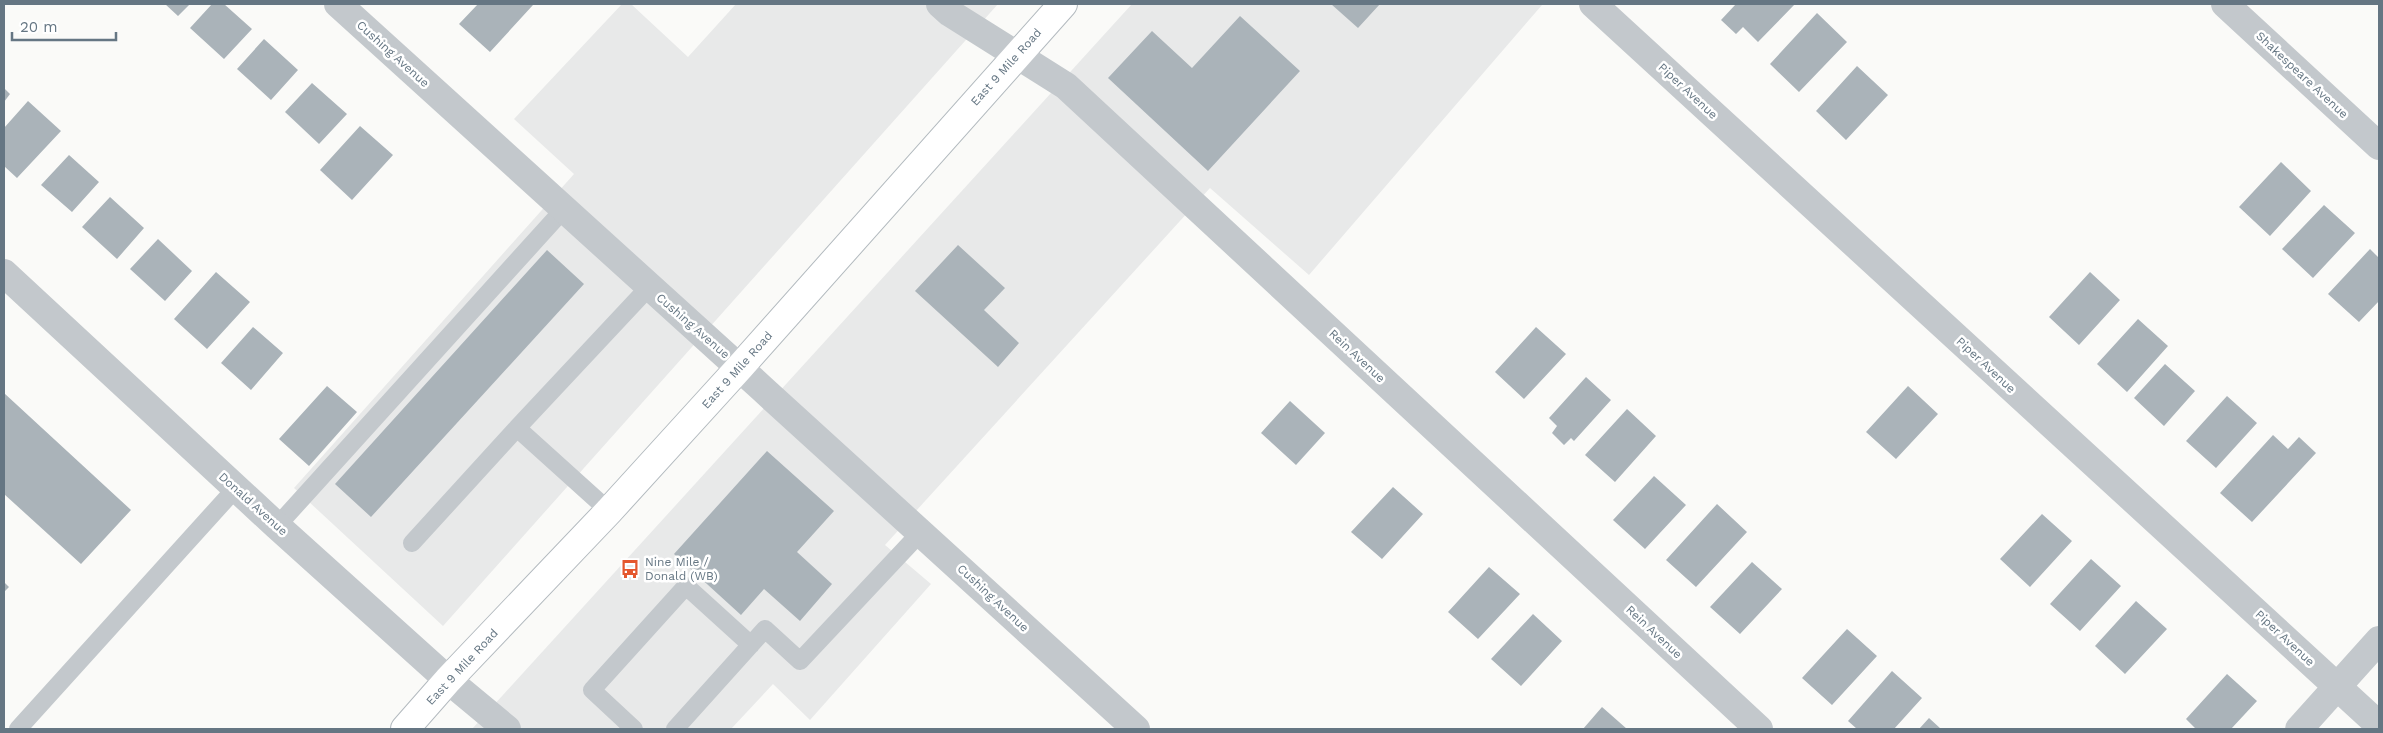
<svg xmlns="http://www.w3.org/2000/svg" width="2383" height="733" viewBox="0 0 2383 733" font-family="'Work Sans',sans-serif">
<style>
.built{fill:#e8e9e9}
.building{fill:#aab3b9}
.lines{fill:none;stroke-linecap:round;stroke-linejoin:round}
.secondary-casing{stroke:#b3babf;stroke-width:30}
.lane{stroke:#c3c8cc;stroke-width:18}
.street{stroke:#c3c8cc;stroke-width:28}
.secondary{stroke:#fff;stroke-width:28}
.labels{text-anchor:middle;stroke-width:5;stroke-linejoin:round;paint-order:stroke}
.street-label{font-size:12px;fill:#657683;stroke:#fff}
.poi-label{font-size:12px;fill:#657683;stroke:#fff;text-anchor:start}
</style>
<rect width="100%" height="100%" fill="#fafaf8"/>
<path class="built" d="M622,4H631L688,57L736,4H998L443,626L294,488L574,174L514,119Z
M1132,4L1542,5L1309,275L1210,188L885,545L931,584L810,720L773,684L731,729H472Z"/>
<path class="building" d="M165,4H190L178,16Z
M212,4H224L252,29L224,59L190,28Z
M478,4H531L533,5L490,52L459,24Z
M1331,4H1380L1358,28Z
M1736,4H1795L1758,42L1743,27L1736,34L1721,20Z
M1817,13L1847,42L1799,92L1770,64Z
M1240,16L1300,71L1208,171L1108,78L1152,31L1192,68Z
M264,39L298,70L271,100L237,69Z
M1857,66L1888,95L1846,140L1816,111Z
M312,83L347,114L319,144L285,112Z
M4,88L10,94L4,102Z
M28,101L61,131L17,178L4,166V128Z
M360,126L393,155L352,200L320,170Z
M69,155L99,182L72,212L41,185Z
M2281,162L2311,191L2270,236L2239,207Z
M110,197L144,228L117,259L82,227Z
M2324,205L2355,233L2313,278L2282,249Z
M158,239L192,271L165,301L130,269Z
M958,245L1005,288L984,310L1019,343L998,367L915,291Z
M2370,249L2379,258V301L2359,322L2328,294Z
M547,250L584,284L371,517L335,484Z
M216,272L250,302L207,349L174,319Z
M2090,272L2120,300L2079,345L2049,317Z
M2138,319L2168,346L2127,392L2097,364Z
M253,327L283,353L251,390L221,363Z
M1536,327L1566,354L1524,399L1495,372Z
M2165,364L2195,391L2164,426L2134,398Z
M1586,377L1611,400L1574,441L1571,438L1564,445L1552,433L1557,426L1549,418Z
M327,386L357,412L309,466L279,439Z
M1908,386L1938,414L1896,459L1866,432Z
M4,393L131,510L81,564L4,494Z
M2227,396L2257,423L2216,468L2186,441Z
M1290,401L1325,433L1296,465L1261,433Z
M1627,409L1656,436L1615,482L1585,455Z
M2273,435L2288,449L2299,437L2316,453L2252,522L2220,493Z
M767,451L834,511L797,552L832,584L800,621L764,589L741,615L674,554Z
M1654,476L1686,505L1645,549L1613,520Z
M1393,487L1423,514L1382,559L1351,532Z
M1717,504L1747,532L1696,587L1666,560Z
M2042,514L2072,541L2030,587L2000,559Z
M2091,559L2121,586L2080,631L2050,604Z
M1752,562L1782,589L1740,634L1710,607Z
M1489,567L1520,594L1478,639L1448,612Z
M4,582L9,587L4,592Z
M2136,601L2167,629L2125,674L2095,646Z
M1533,614L1562,641L1521,686L1491,659Z
M1847,629L1877,656L1832,705L1802,678Z
M1892,671L1922,698L1894,729H1857L1848,721Z
M2227,674L2257,701L2231,729H2196L2186,719Z
M1602,707L1627,729H1583Z
M1929,718L1941,729H1919Z"/>
<g class="lines">
<g class="secondary-casing">
<path id="secondary" d="M405,729L448,680L609,511L740,367L1063,4"/>
</g>
<path class="lane" d="M609,511L517,428L649,287
M277,526L564,209
M412,543L517,428
M18,729L236,488
M634,729L592,690L686,586L751,645
M675,729L765,629L800,661L921,532"/>
<path class="street" d="M338,4C604,246 871,486 1136,729
M940,4L950,13L1066,86L1759,729
M1593,4L2379,725
M2225,4L2379,146
M4,273L277,526L448,680L507,729
M2299,729L2379,640"/>
<use href="#secondary" class="secondary"/>
</g>
<defs>
<g id="bus-bare" transform="scale(1.5)"><path d="M-5-6H5V4H4V6H2V4H-2V6H-4V4H-5ZM-3.5-4V0h7V-4ZM-3.5 1.2v1.5H-2V1.2ZM2 1.2v1.5H3.5V1.2Z" fill="#e4572e" stroke="#fff" stroke-width="2.5" paint-order="stroke"/></g>
</defs>
<g fill-rule="evenodd">
<use href="#bus-bare" x="630" y="569"/>
</g>
<g class="labels">
<g class="street-label">
<text transform="translate(393 54) rotate(42)" y="4">Cushing Avenue</text>
<text transform="translate(1006 67) rotate(-48)" y="4">East 9 Mile Road</text>
<text transform="translate(2302 75) rotate(43)" y="4">Shakespeare Avenue</text>
<text transform="translate(1688 91) rotate(43)" y="4">Piper Avenue</text>
<text transform="translate(693 326) rotate(41)" y="4">Cushing Avenue</text>
<text transform="translate(1357 356) rotate(43)" y="4">Rein Avenue</text>
<text transform="translate(1986 365) rotate(43)" y="4">Piper Avenue</text>
<text transform="translate(737 370) rotate(-48)" y="4">East 9 Mile Road</text>
<text transform="translate(253 504) rotate(42)" y="4">Donald Avenue</text>
<text transform="translate(993 598) rotate(43)" y="4">Cushing Avenue</text>
<text transform="translate(1654 632) rotate(43)" y="4">Rein Avenue</text>
<text transform="translate(2285 638) rotate(43)" y="4">Piper Avenue</text>
<text transform="translate(462 667) rotate(-47)" y="4">East 9 Mile Road</text>
</g>
<g class="poi-label">
<text x="645" y="566">Nine Mile /<tspan x="645" dy="14">Donald (WB)</tspan></text>
</g>
</g>
<rect width="2383" height="733" fill="none" stroke="#657683" stroke-width="10"/>
<path d="M12 32v8h104v-8" fill="none" stroke="#657683" stroke-width="2.5"/>
<text x="20" y="32" font-size="15" fill="#657683" stroke="#ffffff" stroke-width="4" paint-order="stroke">20 m</text>
</svg>
